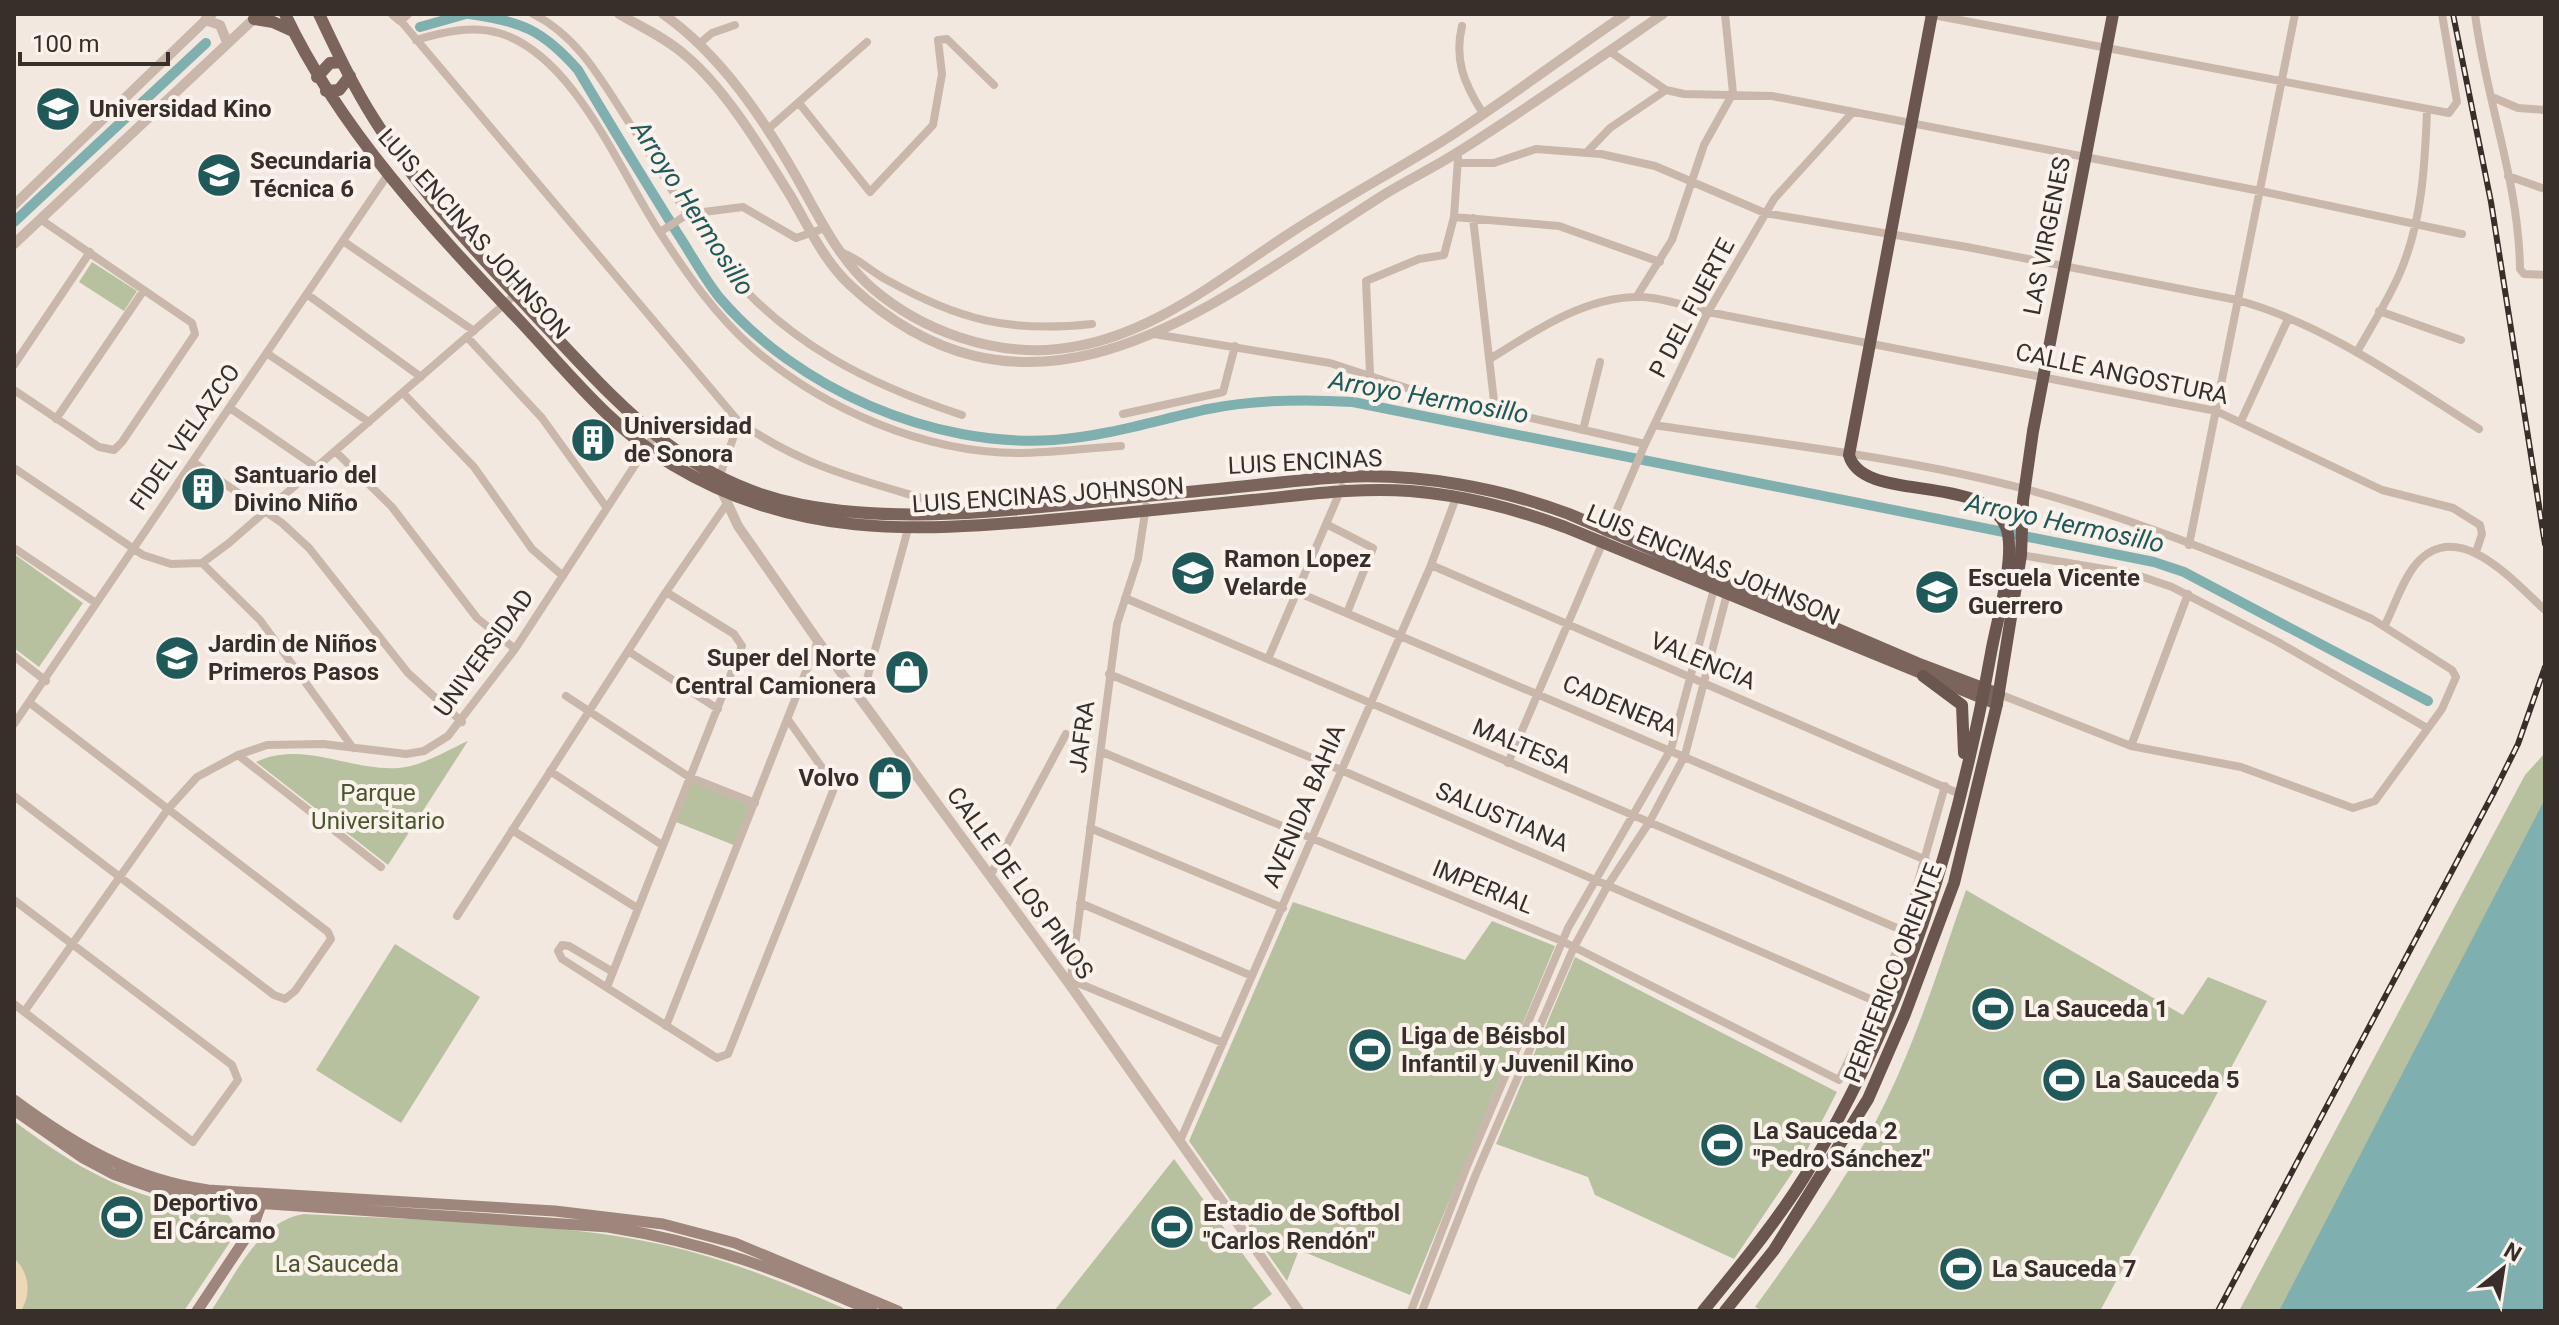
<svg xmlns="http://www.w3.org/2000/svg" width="2559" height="1325" viewBox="0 0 2559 1325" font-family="Roboto,sans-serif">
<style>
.green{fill:#b8c19f}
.sand{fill:#ecd7b7}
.water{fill:#7fafae}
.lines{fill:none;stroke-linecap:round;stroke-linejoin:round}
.canal{stroke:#7fafae;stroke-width:10}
.minor{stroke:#cab7ab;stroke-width:8}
.tertiary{stroke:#cab7ab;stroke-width:10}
.secondary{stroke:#9e867c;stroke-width:11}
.primary{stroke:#7a645c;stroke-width:12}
.trunk{stroke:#6a564e;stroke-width:12}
.rail-casing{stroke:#382e2a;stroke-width:6}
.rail{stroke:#faf2eb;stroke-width:3;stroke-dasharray:9;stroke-linecap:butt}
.labels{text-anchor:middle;stroke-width:8;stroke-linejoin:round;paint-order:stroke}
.poi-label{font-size:24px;font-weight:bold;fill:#382e2a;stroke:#faf2eb;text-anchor:start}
.street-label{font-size:24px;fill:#382e2a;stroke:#faf2eb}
.park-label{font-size:24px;fill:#4a562e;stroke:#faf2eb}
.water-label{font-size:26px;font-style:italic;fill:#205959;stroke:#faf2eb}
</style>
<rect width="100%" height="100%" fill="#f2e8df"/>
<path class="green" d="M92,262L137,291L124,311L79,282Z
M14,554L83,603L39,667L14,648Z
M468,741L388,865L256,762C303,740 349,771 398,768C423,766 445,751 468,741Z
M2545,753V1311H2239L2525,775Z
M692,781L752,806L736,846L676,822Z
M1966,890L2183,1015L2208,977L2267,1001L2100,1311H1763L1755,1307C1803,1240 1851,1175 1886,1101C1919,1033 1941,961 1966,890Z
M1293,902L1465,960L1492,921L1555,946L1410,1295L1299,1250L1287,1281L1189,1141Z
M395,944L480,997L401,1123L316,1070Z
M1575,957L1837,1092L1805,1154L1734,1259L1595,1195L1588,1177L1496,1144Z
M14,1121C58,1154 105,1185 159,1199C178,1204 208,1202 225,1213C235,1219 236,1229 232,1239L184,1311H14Z
M1174,1159L1272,1294L1249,1311H1054Z
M304,1214C425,1221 569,1220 685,1250C742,1265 796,1287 850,1311H211C235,1276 258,1221 304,1214Z"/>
<path class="sand" d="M14,1258C29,1272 32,1293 21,1311H14Z"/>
<path class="water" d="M2545,799V1311H2279Z"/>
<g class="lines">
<path class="canal" d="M469,14C521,21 543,30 578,70C610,124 643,178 676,231C690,252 703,277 719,297C797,389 933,448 1054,440C1108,436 1157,420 1208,409C1257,399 1305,399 1353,402L2154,562L2184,572L2428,701
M420,27L466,14
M14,222L206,43"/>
<path class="minor" d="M533,14C580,37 604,85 632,127C663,172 688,222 723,265C786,343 868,384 962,415
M1928,14L2449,113L2457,102L2442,14
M2475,14C2486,100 2519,182 2520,269L2524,274L2545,275
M400,20L739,422C809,470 863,480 942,504L952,512
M1462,26C1454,60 1464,83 1482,112
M416,40C443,32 472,25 499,33C574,55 619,170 659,231C686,273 716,316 754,349C824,409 924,453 1019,453C1053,453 1087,448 1121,446
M699,44L712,33L735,25
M1609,51L1666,90L1684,94L1772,96L2260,191L2462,234
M2492,97L2518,108L2545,110
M799,103L870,192L933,125L942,74L938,40L947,39L994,85
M767,130L867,42
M1587,152L1610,128L1666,90
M1458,158L1454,217L1559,226L1660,262
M1458,163H1494L1536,149L1601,154L1655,166L1765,213L1967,247L2237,300C2325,324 2403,381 2479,429
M2508,176L2545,189
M1473,218L1495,410
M660,232L688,214L743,207L796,238L825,228
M343,241L474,331
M840,252C859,258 870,271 887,280C959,320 1009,333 1092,324
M308,295L421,377
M1637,296L1672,240L1704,145L1733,93L1725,14
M2379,311L2461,340
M1154,334L1330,363L1422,393L1645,444
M467,337L542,418L607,508
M2357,352C2371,327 2387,302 2399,275C2422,223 2425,166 2427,110
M268,354L369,422
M1490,359C1534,331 1587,295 1642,297C1664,298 1686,306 1708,312L2216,411L2382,490L2453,508L2480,525L2482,534L2476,552
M14,365L90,252
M1370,374L1366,281L1419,259L1444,255L1454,217
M14,390L99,447L114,450L122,442L195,334L192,323L40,219
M403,393L474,467L532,549L563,576
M230,408L316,467
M1123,414L1223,392L1235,346
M56,419L144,290
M2241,421L2288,319
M1654,425C1778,444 1904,457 2025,489C2144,521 2260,570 2372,619L2452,670L2456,677L2442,709L2375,801L2353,808L2241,767L2131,746L1999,694
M1583,430L1600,362
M335,451L392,507L477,618L515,649
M193,462L282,523L309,548L408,673L462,722
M14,468L143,555L171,564L202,563L260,620L353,748
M720,475L739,422
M1326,524L1373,548L1347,613
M2189,545L2295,14
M14,548L96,603
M2021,555L2134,574L2172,587L2278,642L2427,728
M202,563L229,543L516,294
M1431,565L1960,794
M1297,592L1926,860
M1125,598L1904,931
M2385,625C2395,605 2402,581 2416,564C2458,515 2515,583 2545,610
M628,651L718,709
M14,656L46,681
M1268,659L1342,487
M1109,674L1341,770L1877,1002
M566,696L689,777L755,803
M861,701L908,529
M14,724L389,173
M2131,746L2188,594
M1102,752L1562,941L1839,1080L1877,1002L1904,931L1945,786
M238,755L381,867
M1508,763L1645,444L1708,312L1774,199L1852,113
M550,771L662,845
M14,796L274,995L285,999L295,991L331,939L328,932L30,703
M1090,828L1283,908
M512,830L637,908
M990,876L1066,734
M14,900L232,1065L238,1080L193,1142L14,1004
M1080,903L1252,976
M457,916L666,592L726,505
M613,972L569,946L562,945L558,951L562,959L717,1058L728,1054L835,786L789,721
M1073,981L1223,1043
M1070,985L1117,624L1138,559L1146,506
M607,987L742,646L734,634L666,592
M24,1012L168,809L197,777L238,755L267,745L323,744L406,754L424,751L448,736L515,649L654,436
M666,1026L818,641
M1180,1141L1431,565L1457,495
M1411,1311L1465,1171L1568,928L1671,749L1715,585
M1422,1311L1476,1174L1574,947L1608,885L1650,821L1685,755L1728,590"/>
<path class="tertiary" d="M393,14L400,20L407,14
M619,14C641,27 666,38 685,55C726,89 762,150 790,195C809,227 823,260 851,286C1038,458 1218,299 1385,194C1409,179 1435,167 1458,152C1528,108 1595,61 1663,14
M663,14C720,54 763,118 797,178C819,217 838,258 872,288C922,331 993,356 1058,349C1147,340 1218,280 1290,233C1339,201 1391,173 1441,142C1504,102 1564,56 1626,14
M205,20L220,25L227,42
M14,205L212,14
M14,244L257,16
M719,485L738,526L818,641L1070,985L1299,1311"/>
<path class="secondary" d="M14,1100C75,1145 131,1179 208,1190L555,1211L663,1224L735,1243L898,1311
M14,1110L83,1158L113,1174L168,1193L240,1202L608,1227C709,1243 779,1270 872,1311
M197,1311L253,1227L263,1199"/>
<path class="primary" d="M285,14C340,130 431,227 519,320C567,371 612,429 673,465C795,538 912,532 1048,520C1116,514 1184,507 1252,500C1304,495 1357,487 1410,491C1463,495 1516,509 1565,527L1997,704
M319,14C336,50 353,86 374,119C423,197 488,265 550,331C623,409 690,484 802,505C921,528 1066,503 1187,492C1239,488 1291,480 1343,477C1418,473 1500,488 1569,514L1917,663L1999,694
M254,19L273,22L293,31
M317,77L330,63L342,62
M326,91L339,90L350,76"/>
<path class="trunk" d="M1923,676L1962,705L1964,753
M1703,1311C1739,1267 1775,1224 1805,1176C1904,1017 1958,836 1991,653C1996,623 2017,555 2006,527C1983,472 1862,504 1849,455L1932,14
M1725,1311L1774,1250L1868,1099L1905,1014L1954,883L1997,704L2021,555L2023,501L2033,431L2113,14"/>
<g class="rail-casing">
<path id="rail" d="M2453,14L2491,202L2545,544
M2218,1311L2494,792L2518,744L2545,667"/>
</g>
<use href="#rail" class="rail"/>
</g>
<defs>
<g id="university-disc" transform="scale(2.3)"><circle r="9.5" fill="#205959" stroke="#faf2eb"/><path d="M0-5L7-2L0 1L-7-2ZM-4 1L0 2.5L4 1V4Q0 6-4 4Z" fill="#fff"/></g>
<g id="school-disc" transform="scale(2.3)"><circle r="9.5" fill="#205959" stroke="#faf2eb"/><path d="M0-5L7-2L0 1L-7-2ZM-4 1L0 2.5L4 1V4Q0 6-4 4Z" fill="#fff"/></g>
<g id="building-disc" transform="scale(2.3)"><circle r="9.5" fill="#205959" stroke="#faf2eb"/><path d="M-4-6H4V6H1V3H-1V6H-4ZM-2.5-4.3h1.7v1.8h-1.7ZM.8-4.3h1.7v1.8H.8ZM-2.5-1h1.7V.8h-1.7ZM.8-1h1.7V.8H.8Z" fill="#fff"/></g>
<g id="shop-disc" transform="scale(2.3)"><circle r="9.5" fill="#205959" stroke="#faf2eb"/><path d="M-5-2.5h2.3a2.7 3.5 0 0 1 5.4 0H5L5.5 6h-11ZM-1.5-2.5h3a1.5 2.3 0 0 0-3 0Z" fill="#fff"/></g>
<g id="stadium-disc" transform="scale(2.3)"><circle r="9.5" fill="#205959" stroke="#faf2eb"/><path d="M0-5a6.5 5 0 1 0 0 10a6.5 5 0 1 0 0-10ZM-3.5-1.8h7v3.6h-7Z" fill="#fff"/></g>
</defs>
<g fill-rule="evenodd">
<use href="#university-disc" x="58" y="109"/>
<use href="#school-disc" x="219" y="175"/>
<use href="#building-disc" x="593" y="440"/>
<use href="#building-disc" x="203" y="489"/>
<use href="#school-disc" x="1193" y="573"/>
<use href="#school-disc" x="1937" y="592"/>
<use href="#school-disc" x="177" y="658"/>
<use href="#shop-disc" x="907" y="672"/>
<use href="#shop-disc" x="890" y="778"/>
<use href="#stadium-disc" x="1993" y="1009"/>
<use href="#stadium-disc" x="1370" y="1050"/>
<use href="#stadium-disc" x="2064" y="1080"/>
<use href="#stadium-disc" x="1722" y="1145"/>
<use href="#stadium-disc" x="122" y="1217"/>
<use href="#stadium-disc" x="1172" y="1227"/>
<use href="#stadium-disc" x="1961" y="1269"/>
</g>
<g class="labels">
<g class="poi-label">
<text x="89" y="117">Universidad Kino</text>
<text x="250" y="169">Secundaria<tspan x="250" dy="28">Técnica 6</tspan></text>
<text x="624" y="434">Universidad<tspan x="624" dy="28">de Sonora</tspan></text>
<text x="234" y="483">Santuario del<tspan x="234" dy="28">Divino Niño</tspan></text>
<text x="1224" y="567">Ramon Lopez<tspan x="1224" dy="28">Velarde</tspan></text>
<text x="1968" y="586">Escuela Vicente<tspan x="1968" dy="28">Guerrero</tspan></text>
<text x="208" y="652">Jardin de Niños<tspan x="208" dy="28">Primeros Pasos</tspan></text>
<text x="876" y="666" text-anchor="end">Super del Norte<tspan x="876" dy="28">Central Camionera</tspan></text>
<text x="859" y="786" text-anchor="end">Volvo</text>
<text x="2024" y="1017">La Sauceda 1</text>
<text x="1401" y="1044">Liga de Béisbol<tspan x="1401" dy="28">Infantil y Juvenil Kino</tspan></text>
<text x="2095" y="1088">La Sauceda 5</text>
<text x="1753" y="1139">La Sauceda 2<tspan x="1753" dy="28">"Pedro Sánchez"</tspan></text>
<text x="153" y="1211">Deportivo<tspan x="153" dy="28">El Cárcamo</tspan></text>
<text x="1203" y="1221">Estadio de Softbol<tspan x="1203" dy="28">"Carlos Rendón"</tspan></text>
<text x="1992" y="1277">La Sauceda 7</text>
</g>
<g class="street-label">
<text transform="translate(474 234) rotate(48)" y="8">LUIS ENCINAS JOHNSON</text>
<text transform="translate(2047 236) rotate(-79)" y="8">LAS VIRGENES</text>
<text transform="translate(1692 308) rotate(-62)" y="8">P DEL FUERTE</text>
<text transform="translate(2122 374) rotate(12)" y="8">CALLE ANGOSTURA</text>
<text transform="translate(185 437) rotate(-55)" y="8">FIDEL VELAZCO</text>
<text transform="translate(1305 462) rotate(-3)" y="8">LUIS ENCINAS</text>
<text transform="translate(1048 495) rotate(-4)" y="8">LUIS ENCINAS JOHNSON</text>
<text transform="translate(1713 565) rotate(23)" y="8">LUIS ENCINAS JOHNSON</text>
<text transform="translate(484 653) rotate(-54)" y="8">UNIVERSIDAD</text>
<text transform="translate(1703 661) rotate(23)" y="8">VALENCIA</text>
<text transform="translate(1620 706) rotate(23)" y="8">CADENERA</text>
<text transform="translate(1082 737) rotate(-83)" y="8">JAFRA</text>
<text transform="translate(1522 746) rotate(23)" y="8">MALTESA</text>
<text transform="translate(1304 806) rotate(-67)" y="8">AVENIDA BAHIA</text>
<text transform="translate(1502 817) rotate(23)" y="8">SALUSTIANA</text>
<text transform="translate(1020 883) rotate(54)" y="8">CALLE DE LOS PINOS</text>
<text transform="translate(1483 887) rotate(22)" y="8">IMPERIAL</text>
<text transform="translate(1893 973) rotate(-69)" y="8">PERIFERICO ORIENTE</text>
</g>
<g class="park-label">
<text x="378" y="801">Parque<tspan x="378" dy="28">Universitario</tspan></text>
<text x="337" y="1272">La Sauceda</text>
</g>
<g class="water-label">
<text transform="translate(693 208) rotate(57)" y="9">Arroyo Hermosillo</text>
<text transform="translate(1429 397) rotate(10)" y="9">Arroyo Hermosillo</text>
<text transform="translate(2065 523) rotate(12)" y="9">Arroyo Hermosillo</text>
</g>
</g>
<rect width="2559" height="1325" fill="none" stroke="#382e2a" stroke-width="32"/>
<g transform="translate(2503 1269) rotate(30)" stroke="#faf2eb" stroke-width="6" paint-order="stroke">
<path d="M0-6L14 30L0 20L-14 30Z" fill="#382e2a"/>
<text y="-12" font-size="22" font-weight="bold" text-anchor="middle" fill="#382e2a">N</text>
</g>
<path d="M20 52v12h148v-12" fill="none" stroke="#382e2a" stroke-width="4"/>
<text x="32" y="52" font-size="24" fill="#382e2a" stroke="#faf2eb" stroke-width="6" paint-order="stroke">100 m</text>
</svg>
